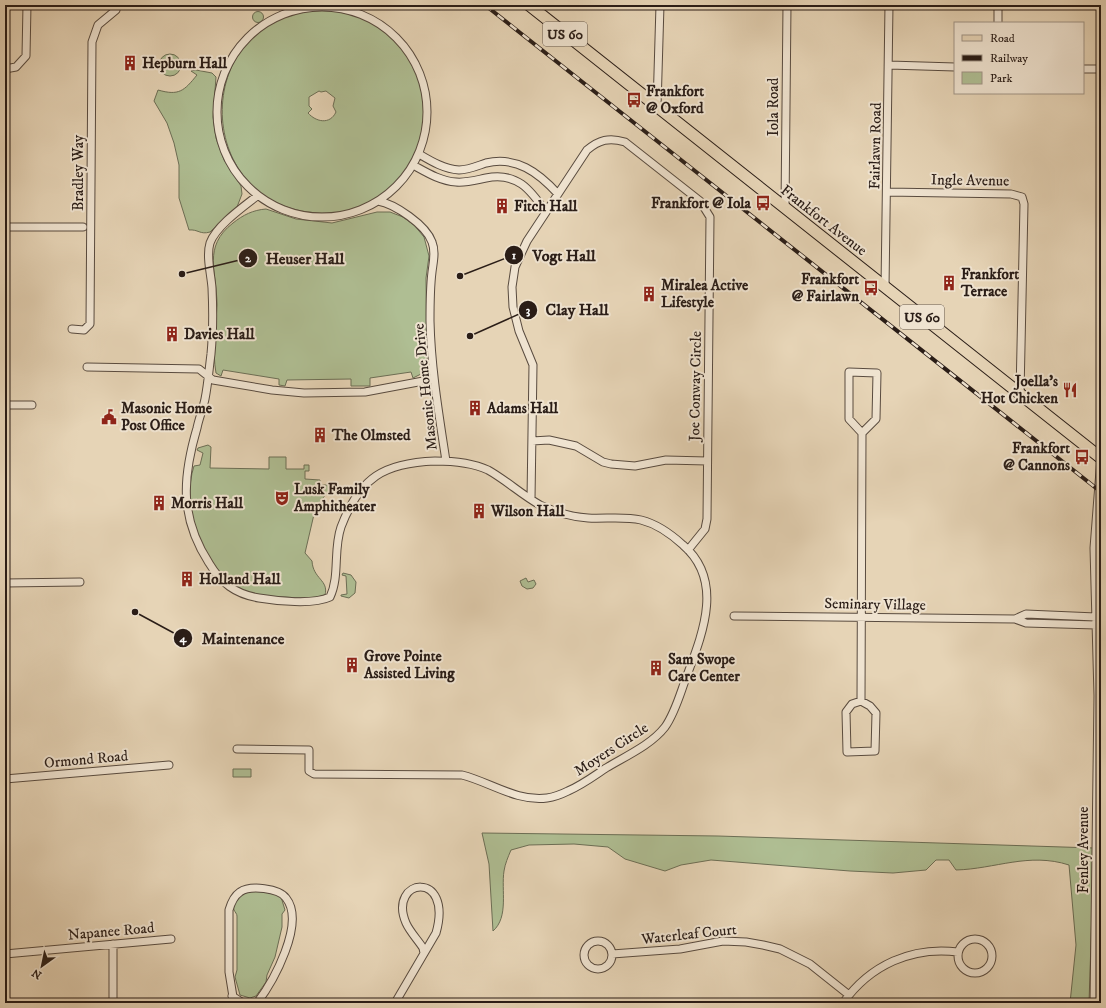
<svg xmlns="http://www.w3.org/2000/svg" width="1106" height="1008" viewBox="0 0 1106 1008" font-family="'IM FELL DW Pica',serif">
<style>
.green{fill:#afbe93;stroke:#6c6e55;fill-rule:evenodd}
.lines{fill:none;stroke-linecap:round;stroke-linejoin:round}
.minor-casing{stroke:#594b3f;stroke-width:9}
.primary-casing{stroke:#2a1d17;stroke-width:13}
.minor{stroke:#efe3d0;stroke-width:7}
.primary{stroke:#e6d4b6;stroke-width:11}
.rail-casing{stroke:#2a1d17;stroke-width:4}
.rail{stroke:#efe3d0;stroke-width:2.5;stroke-dasharray:8;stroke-linecap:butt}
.labels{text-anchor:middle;stroke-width:4;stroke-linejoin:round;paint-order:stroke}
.shield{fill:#efe3d0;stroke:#65584e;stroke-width:1}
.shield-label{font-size:14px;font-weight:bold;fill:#2a1d17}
.poi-label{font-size:15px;font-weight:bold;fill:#2a1d17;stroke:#efe3d0;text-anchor:start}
.street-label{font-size:15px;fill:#2a1d17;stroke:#efe3d0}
.leader{fill:none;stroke:#2a1d17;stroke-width:1.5}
.callout-dot{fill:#2a1d17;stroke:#efe3d0;stroke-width:1.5}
.mark-label{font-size:12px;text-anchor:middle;font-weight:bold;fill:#fff}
.callout-label{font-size:16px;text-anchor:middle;font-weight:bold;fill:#2a1d17;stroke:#efe3d0;stroke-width:4;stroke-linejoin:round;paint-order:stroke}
</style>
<rect width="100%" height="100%" fill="#e6d4b6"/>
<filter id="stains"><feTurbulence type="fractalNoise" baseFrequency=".005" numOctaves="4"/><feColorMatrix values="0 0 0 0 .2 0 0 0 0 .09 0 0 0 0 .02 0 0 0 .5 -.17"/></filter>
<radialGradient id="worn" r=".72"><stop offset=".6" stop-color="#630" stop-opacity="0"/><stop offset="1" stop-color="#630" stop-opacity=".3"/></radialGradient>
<path class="green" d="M325,10C466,21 449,219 319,213C189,207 189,11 325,10ZM319,91L321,92L326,91L335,98L333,106L336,112C330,125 316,122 308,113L312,109L309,106V97Z
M252.5 17a5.5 5.5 0 1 1 11 0a5.5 5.5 0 1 1-11 0Z
M159 65a11 11 0 1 1 22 0a11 11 0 1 1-22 0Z
M196,70L212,73L216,77L213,117L216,138L224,160L241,186L242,194L237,207L210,232C200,235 198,229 189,230L179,198V165L174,143L167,123L154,101L158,90C179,96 184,91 197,75L191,71Z
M266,209L296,219L332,223L377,212H390L403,217L414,225L424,237L429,256L426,278L427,363L421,374L413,378L411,372L370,378V386H351V379L287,380L285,386L279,385V379L223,370L221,376L216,373C212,351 216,327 217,305C217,272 202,247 233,223C243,215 253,210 266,209Z
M208,445L211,447L210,468L269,469V457H286V469H304V465H309V471H305V479L320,480V485H328V482H331C330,495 321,495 320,507L315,510L305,553L312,561C313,579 329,580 325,595C313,599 298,598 285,597C269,597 252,596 238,587C200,566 181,506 194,466L200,465L203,453L197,450L198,448Z
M343,573L351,575L356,582L355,593L349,598L341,596V595L347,594L346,576L342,575Z
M526,578L528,582L534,580L536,584L533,588L527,589L522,586L520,581Z
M233,769H251V777H233Z
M482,833L718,836L1094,848L1089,1003H1070L1076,945L1069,865C1029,852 995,869 956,870L949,860H936L926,870L893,873L850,871L711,860L681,865L665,871L625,859L608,847L574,844L529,845L511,850C508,857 505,864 504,871C501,890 509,917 493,931L489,864Z
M249,891H270L281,897L285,910L282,914V927L275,957L267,975L266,982L256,996L250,998L240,995L235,977L237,970V916C237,914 235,912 234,910C231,901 243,894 249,891Z"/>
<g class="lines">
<g class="minor-casing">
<path id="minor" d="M217 112a105 105 0 1 1 210 0a105 105 0 1 1-210 0Z
M998,23V5
M889,65L955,67
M5,69L16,67L26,56L27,5
M1083,69H1101
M657,107L660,5
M419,154C431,161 444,169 459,170C468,170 477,166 486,163C516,156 538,172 558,194
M413,165C426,172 440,181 456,182C466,183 476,180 486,178C517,172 530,189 546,212
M887,192L1011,194L1022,197L1024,204L1020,394
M378,201C395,204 426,225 432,242C436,252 433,263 432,272C430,288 430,305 430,321C431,368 439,415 446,461
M785,208L787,5
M5,227H83
M885,287L889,5
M72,329L84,330L90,324L92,42L98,25L116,10
M87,367L199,369L213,380L272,390L304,393L365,392L434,379
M5,405H32
M532,441L549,440L576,446L603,462L611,464L635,466L666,460L707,461
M531,499L533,365L519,331L513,307L512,287L515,267L527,241L587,150C599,140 609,137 625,142L700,201L710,217L707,519L705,529L688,550
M5,583L80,582
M734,616L1015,619
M1096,617L1026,614L1015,619L1026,623L1096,625
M861,701L862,433L849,419V372L877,373L876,419L862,433
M861,701L870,706L876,713L875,751L847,752L846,712L852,704Z
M237,749L309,750V771L314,774L462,775C490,782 517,802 547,798C554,797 562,794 568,791C582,785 594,776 606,768C626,756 651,745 665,727C675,713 680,694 686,678C702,635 725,581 683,545C671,534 657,524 641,520C624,516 605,519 588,518C572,517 555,512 540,505C522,495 506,480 488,470C473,463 452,461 435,461C384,463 360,477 341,527C333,550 340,576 330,597C313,605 277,601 259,598C235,594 221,583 209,563C180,518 182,479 197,428C199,418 203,409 205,399C208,384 209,369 211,354C213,333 213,309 212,288C211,274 206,256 210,243C216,226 243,207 257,196
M5,779L169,765
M958 956a17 17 0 1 1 34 0a17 17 0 1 1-34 0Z
M584 955a14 14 0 1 1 28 0a14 14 0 1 1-28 0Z
M113,944V1003
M5,954L171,939
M612,954L680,949L723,941L746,942L763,945L780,949L810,964L849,995
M232,996L243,1003
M234,1003L229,972V910C231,903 234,896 240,892C250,885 279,888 286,898C306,923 273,982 257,1003
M395,1003L436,933C454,869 387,878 406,923C410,932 418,940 423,948L424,953
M843,1003C870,965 912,946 958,952
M1094,1003L1098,696L1094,548L1101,458"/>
</g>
<g class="primary-casing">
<path id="primary" d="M529,5L1101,458"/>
</g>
<use href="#minor" class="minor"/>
<use href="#primary" class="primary"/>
<g class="rail-casing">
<path id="rail" d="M485,5L1101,492"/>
</g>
<use href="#rail" class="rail"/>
</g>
<defs>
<g id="building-bare" transform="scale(1.2)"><path d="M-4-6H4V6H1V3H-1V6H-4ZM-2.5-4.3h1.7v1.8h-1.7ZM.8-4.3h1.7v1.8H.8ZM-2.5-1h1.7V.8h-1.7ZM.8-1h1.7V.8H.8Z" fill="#8f2418" stroke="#efe3d0" stroke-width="2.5" paint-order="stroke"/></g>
<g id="bus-bare" transform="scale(1.2)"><path d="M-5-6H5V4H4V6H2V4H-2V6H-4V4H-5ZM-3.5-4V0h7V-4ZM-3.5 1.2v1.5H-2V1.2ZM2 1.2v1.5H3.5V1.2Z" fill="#8f2418" stroke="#efe3d0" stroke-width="2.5" paint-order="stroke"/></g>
<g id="restaurant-bare" transform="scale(1.2)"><path d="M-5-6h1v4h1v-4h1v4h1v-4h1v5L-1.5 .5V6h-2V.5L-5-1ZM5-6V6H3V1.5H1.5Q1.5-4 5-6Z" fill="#8f2418" stroke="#efe3d0" stroke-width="2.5" paint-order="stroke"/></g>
<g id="civic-bare" transform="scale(1.2)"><path d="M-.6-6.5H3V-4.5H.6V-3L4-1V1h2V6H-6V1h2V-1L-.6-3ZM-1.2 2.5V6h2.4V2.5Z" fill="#8f2418" stroke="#efe3d0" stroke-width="2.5" paint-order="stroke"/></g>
<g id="theatre-bare" transform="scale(1.2)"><path d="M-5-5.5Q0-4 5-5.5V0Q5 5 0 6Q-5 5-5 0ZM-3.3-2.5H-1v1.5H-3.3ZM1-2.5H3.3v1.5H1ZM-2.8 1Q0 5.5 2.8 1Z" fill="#8f2418" stroke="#efe3d0" stroke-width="2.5" paint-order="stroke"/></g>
</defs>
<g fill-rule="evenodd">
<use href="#building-bare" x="130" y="63"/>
<use href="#bus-bare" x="634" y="100"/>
<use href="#bus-bare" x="763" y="203"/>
<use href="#building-bare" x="502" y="206"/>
<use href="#building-bare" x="949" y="283"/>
<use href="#bus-bare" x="871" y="288"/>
<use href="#building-bare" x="649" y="294"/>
<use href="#building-bare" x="172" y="334"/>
<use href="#restaurant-bare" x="1070" y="390"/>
<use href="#building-bare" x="475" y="408"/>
<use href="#civic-bare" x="109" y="417"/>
<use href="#building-bare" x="320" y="435"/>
<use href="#bus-bare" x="1082" y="457"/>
<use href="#theatre-bare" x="282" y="498"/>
<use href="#building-bare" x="159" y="503"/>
<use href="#building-bare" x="479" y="511"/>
<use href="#building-bare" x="187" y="579"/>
<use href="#building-bare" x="352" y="665"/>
<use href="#building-bare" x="656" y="668"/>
</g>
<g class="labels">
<g class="shield">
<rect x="543" y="22" width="44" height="24" rx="3"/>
<rect x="900" y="305" width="44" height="24" rx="3"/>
</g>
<g class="shield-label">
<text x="565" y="39">US 60</text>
<text x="922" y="322">US 60</text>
</g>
<g class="poi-label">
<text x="142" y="68">Hepburn Hall</text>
<text x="646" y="96">Frankfort<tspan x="646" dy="17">@ Oxford</tspan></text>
<text x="751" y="208" text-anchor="end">Frankfort @ Iola</text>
<text x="514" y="211">Fitch Hall</text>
<text x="961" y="279">Frankfort<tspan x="961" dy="17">Terrace</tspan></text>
<text x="859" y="284" text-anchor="end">Frankfort<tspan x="859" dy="17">@ Fairlawn</tspan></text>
<text x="661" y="290">Miralea Active<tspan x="661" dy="17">Lifestyle</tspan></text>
<text x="184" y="339">Davies Hall</text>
<text x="1058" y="386" text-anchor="end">Joella's<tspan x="1058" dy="17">Hot Chicken</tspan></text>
<text x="121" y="413">Masonic Home<tspan x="121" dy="17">Post Office</tspan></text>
<text x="487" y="413">Adams Hall</text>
<text x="332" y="440">The Olmsted</text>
<text x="1070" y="453" text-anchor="end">Frankfort<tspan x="1070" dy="17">@ Cannons</tspan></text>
<text x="294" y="494">Lusk Family<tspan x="294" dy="17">Amphitheater</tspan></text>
<text x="171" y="508">Morris Hall</text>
<text x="491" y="516">Wilson Hall</text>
<text x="199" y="584">Holland Hall</text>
<text x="364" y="661">Grove Pointe<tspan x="364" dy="17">Assisted Living</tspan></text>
<text x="668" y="664">Sam Swope<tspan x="668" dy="17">Care Center</tspan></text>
</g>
<g class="street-label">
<text transform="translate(773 107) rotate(-90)" y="5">Iola Road</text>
<text transform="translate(875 146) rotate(-89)" y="5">Fairlawn Road</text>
<text transform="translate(78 173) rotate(-90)" y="5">Bradley Way</text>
<text transform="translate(970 180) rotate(1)" y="5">Ingle Avenue</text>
<text transform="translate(824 220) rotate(38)" y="5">Frankfort Avenue</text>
<text transform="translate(695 386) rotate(-89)" y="5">Joe Conway Circle</text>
<text transform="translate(425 387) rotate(-96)" y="5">Masonic Home Drive</text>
<text transform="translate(875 604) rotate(1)" y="5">Seminary Village</text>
<text transform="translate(611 749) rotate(-33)" y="5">Moyers Circle</text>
<text transform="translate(86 759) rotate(-5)" y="5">Ormond Road</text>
<text transform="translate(1083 850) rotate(-90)" y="5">Fenley Avenue</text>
<text transform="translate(111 931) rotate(-5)" y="5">Napanee Road</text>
<text transform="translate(689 934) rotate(-6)" y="5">Waterleaf Court</text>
</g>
</g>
<path class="leader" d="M460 276L514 255M182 274L248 258M470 336L528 310M135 612L183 638"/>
<g class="callout-dot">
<circle cx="460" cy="276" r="4"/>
<circle cx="182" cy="274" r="4"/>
<circle cx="470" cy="336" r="4"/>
<circle cx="135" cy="612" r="4"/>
<circle cx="514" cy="255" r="10"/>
<circle cx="248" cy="258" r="10"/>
<circle cx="528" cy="310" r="10"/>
<circle cx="183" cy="638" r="10"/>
</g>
<g class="mark-label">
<text x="514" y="259">1</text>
<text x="248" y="262">2</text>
<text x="528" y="314">3</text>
<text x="183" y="642">4</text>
</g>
<g class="callout-label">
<text x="564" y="261">Vogt Hall</text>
<text x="305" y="264">Heuser Hall</text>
<text x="577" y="315">Clay Hall</text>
<text x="243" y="644">Maintenance</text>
</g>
<rect width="1106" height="1008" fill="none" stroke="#e6d4b6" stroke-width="20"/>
<rect x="6" y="6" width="1094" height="996" fill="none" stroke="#2a1d17" stroke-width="2"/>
<rect x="10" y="10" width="1086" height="988" fill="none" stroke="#2a1d17"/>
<rect x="954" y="22" width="130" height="72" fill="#efe3d0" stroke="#a09486"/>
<rect x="962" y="35" width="20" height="6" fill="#e6d4b6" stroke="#a09486"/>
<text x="990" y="42" font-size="12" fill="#2a1d17">Road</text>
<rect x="962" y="55" width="20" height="6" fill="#2a1d17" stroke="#a09486"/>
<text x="990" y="62" font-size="12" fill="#2a1d17">Railway</text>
<rect x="962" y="72" width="20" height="12" fill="#afbe93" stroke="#a09486"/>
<text x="990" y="82" font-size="12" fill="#2a1d17">Park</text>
<g transform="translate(42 966) rotate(213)" stroke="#efe3d0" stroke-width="3" paint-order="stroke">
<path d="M0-3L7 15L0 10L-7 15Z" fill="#2a1d17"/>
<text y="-6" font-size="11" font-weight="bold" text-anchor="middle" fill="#2a1d17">N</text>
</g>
<rect width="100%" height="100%" filter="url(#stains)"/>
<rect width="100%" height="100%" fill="url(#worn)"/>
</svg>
